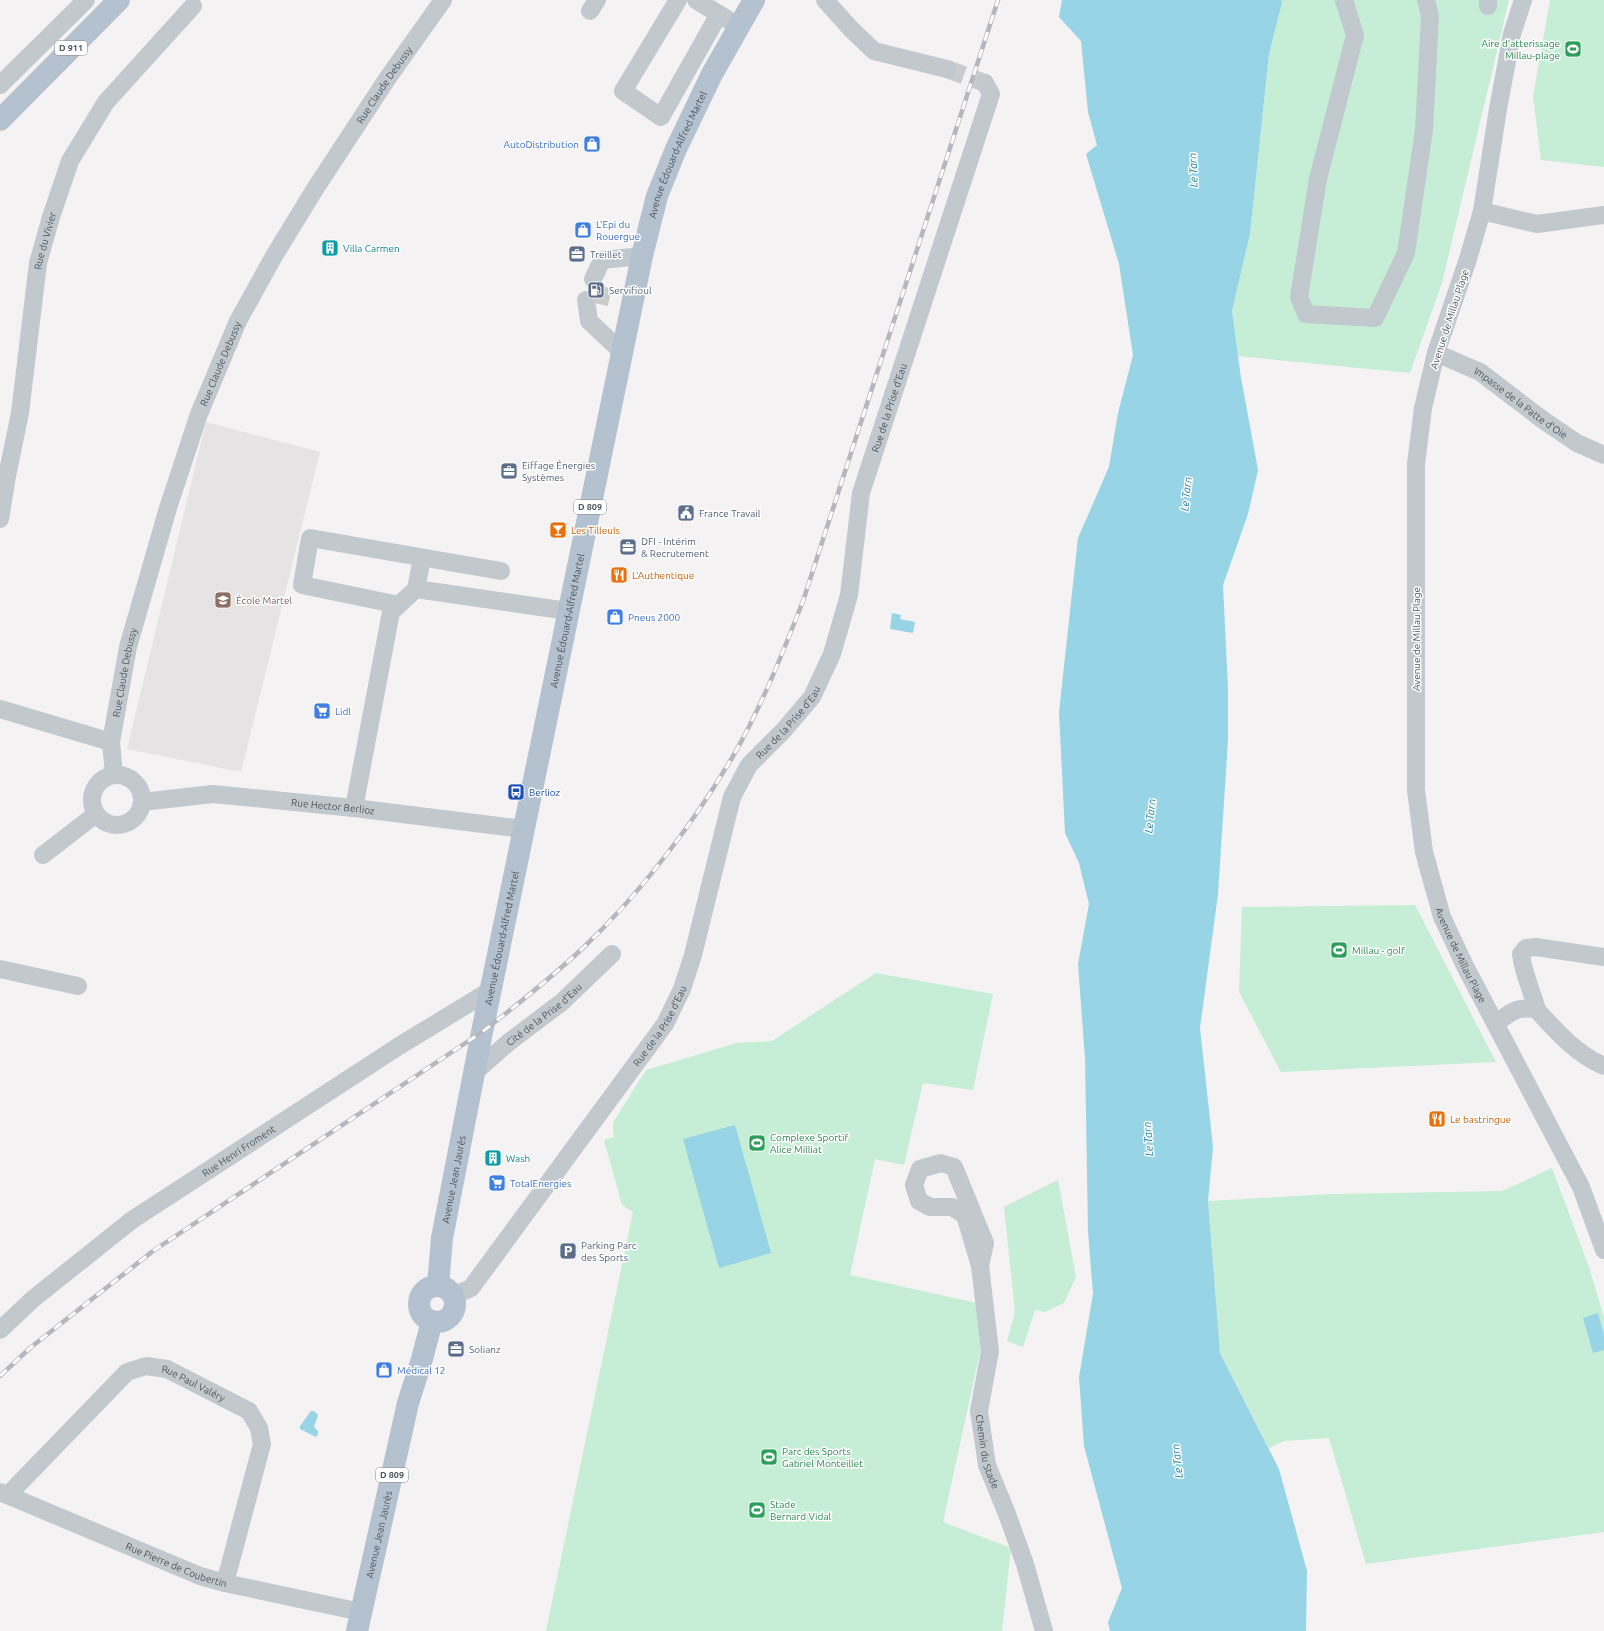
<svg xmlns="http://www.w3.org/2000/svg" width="1604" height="1631" viewBox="0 0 1604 1631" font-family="Ubuntu,sans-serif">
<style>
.education{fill:#e5e3e3}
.green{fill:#c6edd6}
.water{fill:#96d4e6}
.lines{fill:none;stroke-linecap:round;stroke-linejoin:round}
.minor-tunnel{stroke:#cacbcd;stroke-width:18;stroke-dasharray:18 9;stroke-linecap:butt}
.minor{stroke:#c1c9cf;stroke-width:18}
.major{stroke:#b4c1ce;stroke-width:22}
.rail-casing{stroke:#b5b7bc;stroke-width:4.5}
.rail{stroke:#fff;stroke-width:3;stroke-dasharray:9;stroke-linecap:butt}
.labels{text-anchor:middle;stroke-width:3;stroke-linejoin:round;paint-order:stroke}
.shield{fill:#fff;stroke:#81888e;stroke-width:1}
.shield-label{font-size:9px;font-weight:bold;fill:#4b555e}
.leisure-label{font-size:10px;fill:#27864d;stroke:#fff;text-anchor:start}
.street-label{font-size:10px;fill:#4b555e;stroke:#fff}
.shop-label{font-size:10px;fill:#366cbe;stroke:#fff;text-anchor:start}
.culture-label{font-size:10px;fill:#0d838f;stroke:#fff;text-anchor:start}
.service-label{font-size:10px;fill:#4e5e75;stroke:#fff;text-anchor:start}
.food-label{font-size:10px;fill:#c56008;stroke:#fff;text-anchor:start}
.education-label{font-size:10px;fill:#785e54;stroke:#fff;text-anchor:start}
.transit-label{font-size:10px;fill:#164399;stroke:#fff;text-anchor:start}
.water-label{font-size:11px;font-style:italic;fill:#197e9d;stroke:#fff}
</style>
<rect width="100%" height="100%" fill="#f4f2f2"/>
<path class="education" d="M206,422L320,452L241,772L127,749Z"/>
<path class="green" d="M1281,0H1509L1442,283L1410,373L1238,356L1232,311L1250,234L1269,54Z
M1550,0H1604V167L1541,160L1533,97Z
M1415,905L1496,1062L1281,1072L1239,992L1242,907Z
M876,973L993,994L973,1090L923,1083L904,1165L875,1159L850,1275L990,1306L943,1522L1011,1548L1002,1631H546L633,1212L622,1205L604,1140L614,1137L613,1128L614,1121L646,1070L737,1043L772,1041Z
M1552,1168L1589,1267L1604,1317V1532L1366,1564L1329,1438L1284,1441L1269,1448L1220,1353L1208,1201L1333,1194L1502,1191Z
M1058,1180L1076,1277L1064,1303L1045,1312L1035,1310L1023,1347L1007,1341L1015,1312L1004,1207Z"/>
<path class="water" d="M1062,0H1281L1282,2L1269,54L1250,234L1232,311L1241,378L1258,470L1248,514L1223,585L1228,689V740L1218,894L1200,1028L1213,1147L1208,1201L1220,1353L1279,1469L1307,1571L1306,1631H1110L1108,1622L1122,1588L1084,1446L1079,1377L1093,1294L1088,1231L1085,1059L1078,964L1089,904L1079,863L1065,833L1059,712L1078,538L1109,467L1118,413L1133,355L1119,264L1086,154L1097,145L1088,112L1081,41L1059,17Z
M892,613L901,615L900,619L915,622L913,633L890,629Z
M735,1125L771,1253L719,1268L683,1139Z
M1598,1313L1604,1335V1350L1593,1353L1583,1318Z
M311,1411H314L318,1415L314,1427L318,1431V1434L316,1437L300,1429V1426Z"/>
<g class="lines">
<path class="minor-tunnel" d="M947,69L985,83
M599,304L604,282"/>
<g class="minor">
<path d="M678,0L623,91L661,117L719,14"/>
<path d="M696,0L730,21"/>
<path d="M825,0L851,29L874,51L947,69"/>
<path d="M1344,0L1355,35L1318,179L1299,297L1306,314L1375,318L1406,253L1424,130L1430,16L1426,0"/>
<path id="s1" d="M1523,0L1512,34L1498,109L1482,211L1468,259L1436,353L1423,408L1416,464V790L1424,852L1442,917L1451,936L1465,966L1581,1187L1604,1250"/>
<path d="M1488,6V0"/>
<path d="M590,11L597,0"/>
<path d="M0,85L86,0"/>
<path d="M1482,211L1537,224L1604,215"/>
<path d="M593,279L602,260L642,256"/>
<path d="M586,300L589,321L622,352"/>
<path id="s2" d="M1436,353L1480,372L1543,420L1577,443L1604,455"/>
<path id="s3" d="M0,519L7,476L20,413L38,263L51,217L70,161L106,102L193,6"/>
<path d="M416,589L568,611"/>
<path d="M399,605L302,585L310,538L501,571"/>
<path d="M0,709L111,742"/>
<circle cx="117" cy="800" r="25"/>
<path id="s4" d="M114,775L111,742L128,647L168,508L199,414L238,321L274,256L315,189L387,79L443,0"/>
<path id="s5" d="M142,802L213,794L354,808L523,829"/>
<path d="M354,808L391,612L416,589L422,558"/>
<path d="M43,855L96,814"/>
<path d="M0,969L78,986"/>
<path d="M1537,1010C1557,1032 1576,1054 1604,1066"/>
<path d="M1496,1023C1511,1012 1518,1005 1537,1010C1532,991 1523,973 1521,954L1526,948L1536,947L1604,957"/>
<path id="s6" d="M475,1072L509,1042L562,1002L612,954"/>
<path id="s7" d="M980,1266L985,1243L954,1167L941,1163L920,1169L914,1185L919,1201L930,1207H952L965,1215L980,1266L990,1351L979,1411L987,1465L1007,1514L1025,1564L1044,1631"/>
<path id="s8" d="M453,1296L471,1288L665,1024L682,989L693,955L732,797L749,765L784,730L812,697L832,654L849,595L861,493L991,94L985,83"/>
<path id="s9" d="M0,1330L33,1299L132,1220L399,1046L491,990"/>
<path id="s10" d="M0,1492L200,1576L225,1583L361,1612"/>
<path id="s11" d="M8,1495L127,1372L146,1366L167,1369L249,1411L259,1428L262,1444L225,1583"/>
</g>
<g class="major">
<path d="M0,120L119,0"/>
<path id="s12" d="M438,1286L442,1238L482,1032L642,256L657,196L676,149L712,74L754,0"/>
<circle cx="437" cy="1304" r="18"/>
<path id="s13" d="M357,1631L408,1403L422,1359L432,1321"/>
</g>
<g class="rail-casing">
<path id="rail" d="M0,1376L30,1348L153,1251L482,1032C517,1005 552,977 584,947C642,892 696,820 736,751C763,703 783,652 803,601L998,0"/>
</g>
<use href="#rail" class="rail"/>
</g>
<defs>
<g id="stadium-square" transform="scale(0.9)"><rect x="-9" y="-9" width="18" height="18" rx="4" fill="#2e9e5b" stroke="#fff"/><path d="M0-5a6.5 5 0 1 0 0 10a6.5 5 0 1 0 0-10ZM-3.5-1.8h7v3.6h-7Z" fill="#fff"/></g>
<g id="shop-square" transform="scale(0.9)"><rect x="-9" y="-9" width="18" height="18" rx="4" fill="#3f7fe0" stroke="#fff"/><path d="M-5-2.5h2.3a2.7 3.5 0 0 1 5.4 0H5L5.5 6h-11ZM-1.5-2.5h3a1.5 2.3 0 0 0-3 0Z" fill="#fff"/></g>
<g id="building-square" transform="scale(0.9)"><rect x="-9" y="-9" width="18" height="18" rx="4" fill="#0f9aa8" stroke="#fff"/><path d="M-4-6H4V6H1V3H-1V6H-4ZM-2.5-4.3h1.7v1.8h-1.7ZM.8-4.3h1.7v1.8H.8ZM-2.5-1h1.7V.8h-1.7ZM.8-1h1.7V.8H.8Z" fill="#fff"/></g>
<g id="office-square" transform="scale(0.9)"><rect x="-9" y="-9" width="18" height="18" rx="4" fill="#5c6f8a" stroke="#fff"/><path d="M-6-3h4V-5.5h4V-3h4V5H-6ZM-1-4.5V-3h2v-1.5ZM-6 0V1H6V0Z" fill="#fff"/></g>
<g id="fuel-square" transform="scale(0.9)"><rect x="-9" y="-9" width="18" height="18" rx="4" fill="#5c6f8a" stroke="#fff"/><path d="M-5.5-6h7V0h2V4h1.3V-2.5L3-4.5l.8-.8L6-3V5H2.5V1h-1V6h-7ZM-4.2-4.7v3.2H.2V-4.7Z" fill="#fff"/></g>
<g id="civic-square" transform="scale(0.9)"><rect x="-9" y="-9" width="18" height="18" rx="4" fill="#5c6f8a" stroke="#fff"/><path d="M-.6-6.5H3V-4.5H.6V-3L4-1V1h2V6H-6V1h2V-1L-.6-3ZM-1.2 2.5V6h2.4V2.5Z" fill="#fff"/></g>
<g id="bar-square" transform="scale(0.9)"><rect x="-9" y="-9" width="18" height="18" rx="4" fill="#e8710a" stroke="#fff"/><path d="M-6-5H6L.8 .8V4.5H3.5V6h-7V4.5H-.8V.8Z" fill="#fff"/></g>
<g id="restaurant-square" transform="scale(0.9)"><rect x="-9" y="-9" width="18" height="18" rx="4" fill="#e8710a" stroke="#fff"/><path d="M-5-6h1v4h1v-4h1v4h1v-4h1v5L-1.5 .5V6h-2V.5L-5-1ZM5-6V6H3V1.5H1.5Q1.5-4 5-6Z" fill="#fff"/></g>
<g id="school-square" transform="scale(0.9)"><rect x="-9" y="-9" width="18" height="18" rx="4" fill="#8d6e63" stroke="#fff"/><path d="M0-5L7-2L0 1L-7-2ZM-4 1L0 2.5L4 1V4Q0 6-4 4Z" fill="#fff"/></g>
<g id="supermarket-square" transform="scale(0.9)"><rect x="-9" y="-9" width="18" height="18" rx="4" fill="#3f7fe0" stroke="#fff"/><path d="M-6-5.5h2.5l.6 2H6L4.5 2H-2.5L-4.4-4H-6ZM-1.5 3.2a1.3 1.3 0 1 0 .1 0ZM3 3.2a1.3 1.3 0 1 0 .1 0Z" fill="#fff"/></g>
<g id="bus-square" transform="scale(0.9)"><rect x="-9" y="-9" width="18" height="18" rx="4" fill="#1a4fb4" stroke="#fff"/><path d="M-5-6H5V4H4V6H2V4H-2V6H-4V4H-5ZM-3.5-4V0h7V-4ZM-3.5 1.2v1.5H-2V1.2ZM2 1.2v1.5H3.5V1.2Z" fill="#fff"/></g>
<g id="parking-square" transform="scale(0.9)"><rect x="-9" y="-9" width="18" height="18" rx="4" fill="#5c6f8a" stroke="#fff"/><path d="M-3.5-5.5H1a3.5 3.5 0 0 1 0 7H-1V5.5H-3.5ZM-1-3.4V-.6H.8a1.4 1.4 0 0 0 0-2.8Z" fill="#fff"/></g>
</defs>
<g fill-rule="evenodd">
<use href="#stadium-square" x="1573" y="49"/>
<use href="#shop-square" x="592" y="144"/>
<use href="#shop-square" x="583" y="230"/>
<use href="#building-square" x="330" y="248"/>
<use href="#office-square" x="577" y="254"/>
<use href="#fuel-square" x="596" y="290"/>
<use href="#office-square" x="509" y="471"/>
<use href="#civic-square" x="686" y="513"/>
<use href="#bar-square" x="558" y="530"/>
<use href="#office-square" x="628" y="547"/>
<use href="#restaurant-square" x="619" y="575"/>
<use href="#school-square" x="223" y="600"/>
<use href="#shop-square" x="615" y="617"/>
<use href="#supermarket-square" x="322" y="711"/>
<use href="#bus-square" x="516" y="792"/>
<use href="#stadium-square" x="1339" y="950"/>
<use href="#restaurant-square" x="1437" y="1119"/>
<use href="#stadium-square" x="757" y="1143"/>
<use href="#building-square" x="493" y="1158"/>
<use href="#supermarket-square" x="497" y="1183"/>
<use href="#parking-square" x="568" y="1251"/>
<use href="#office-square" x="456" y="1349"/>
<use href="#shop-square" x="384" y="1370"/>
<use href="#stadium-square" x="769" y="1457"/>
<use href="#stadium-square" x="757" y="1510"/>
</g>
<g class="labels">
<g class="shield">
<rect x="55" y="41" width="32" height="14" rx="3"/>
<rect x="574" y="500" width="32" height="14" rx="3"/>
<rect x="376" y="1468" width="32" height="14" rx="3"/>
</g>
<g class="shield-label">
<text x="71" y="51">D 911</text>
<text x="590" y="510">D 809</text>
<text x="392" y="1478">D 809</text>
</g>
<g class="leisure-label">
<text x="1560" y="47" text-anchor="end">Aire d'atterissage<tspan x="1560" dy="12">Millau-plage</tspan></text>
<text x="1352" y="954">Millau - golf</text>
<text x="770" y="1141">Complexe Sportif<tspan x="770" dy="12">Alice Milliat</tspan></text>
<text x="782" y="1455">Parc des Sports<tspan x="782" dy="12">Gabriel Monteillet</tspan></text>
<text x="770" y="1508">Stade<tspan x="770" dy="12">Bernard Vidal</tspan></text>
</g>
<g class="street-label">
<text dy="4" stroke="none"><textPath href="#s4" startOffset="752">Rue Claude Debussy</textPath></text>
<text dy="4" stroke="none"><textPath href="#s12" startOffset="1158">Avenue Édouard-Alfred Martel</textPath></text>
<text dy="4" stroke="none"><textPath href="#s3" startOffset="282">Rue du Vivier</textPath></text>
<text transform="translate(1449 319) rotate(-72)" y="4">Avenue de Millau Plage</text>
<text dy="4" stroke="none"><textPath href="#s4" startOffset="428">Rue Claude Debussy</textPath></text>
<text dy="4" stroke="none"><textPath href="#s2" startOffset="99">Impasse de la Patte d'Oie</textPath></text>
<text dy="4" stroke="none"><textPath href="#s8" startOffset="1015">Rue de la Prise d'Eau</textPath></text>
<text dy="4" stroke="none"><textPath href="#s12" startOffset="678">Avenue Édouard-Alfred Martel</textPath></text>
<text transform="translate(1416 639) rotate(-90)" y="4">Avenue de Millau Plage</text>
<text dy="4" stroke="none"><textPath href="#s4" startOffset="104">Rue Claude Debussy</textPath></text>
<text dy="4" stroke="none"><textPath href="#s8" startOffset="679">Rue de la Prise d'Eau</textPath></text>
<text dy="4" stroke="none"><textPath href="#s5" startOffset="192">Rue Hector Berlioz</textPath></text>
<text dy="4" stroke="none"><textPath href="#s12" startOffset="354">Avenue Édouard-Alfred Martel</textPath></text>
<text dy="4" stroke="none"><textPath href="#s1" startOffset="976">Avenue de Millau Plage</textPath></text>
<text dy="4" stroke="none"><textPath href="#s6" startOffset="90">Cité de la Prise d'Eau</textPath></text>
<text dy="4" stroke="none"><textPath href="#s8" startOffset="343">Rue de la Prise d'Eau</textPath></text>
<text dy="4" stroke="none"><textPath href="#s9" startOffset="299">Rue Henri Froment</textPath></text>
<text dy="4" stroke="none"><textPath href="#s12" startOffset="108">Avenue Jean Jaurès</textPath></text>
<text dy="4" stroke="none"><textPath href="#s11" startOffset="242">Rue Paul Valéry</textPath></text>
<text dy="4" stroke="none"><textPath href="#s7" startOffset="466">Chemin du Stade</textPath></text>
<text dy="4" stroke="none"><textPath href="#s13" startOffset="99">Avenue Jean Jaurès</textPath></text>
<text dy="4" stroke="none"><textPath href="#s10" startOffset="191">Rue Pierre de Coubertin</textPath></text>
</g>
<g class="shop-label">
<text x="579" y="148" text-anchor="end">AutoDistribution</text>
<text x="596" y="228">L'Epi du<tspan x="596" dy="12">Rouergue</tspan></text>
<text x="628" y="621">Pneus 2000</text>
<text x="335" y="715">Lidl</text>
<text x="510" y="1187">TotalEnergies</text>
<text x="397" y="1374">Médical 12</text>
</g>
<g class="culture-label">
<text x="343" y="252">Villa Carmen</text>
<text x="506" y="1162">Wash</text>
</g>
<g class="service-label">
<text x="590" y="258">Treillet</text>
<text x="609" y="294">Servifioul</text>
<text x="522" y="469">Eiffage Énergies<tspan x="522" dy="12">Systèmes</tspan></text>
<text x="699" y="517">France Travail</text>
<text x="641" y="545">DFI - Intérim<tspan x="641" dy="12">&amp; Recrutement</tspan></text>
<text x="581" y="1249">Parking Parc<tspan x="581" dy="12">des Sports</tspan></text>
<text x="469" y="1353">Solianz</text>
</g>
<g class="food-label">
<text x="571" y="534">Les Tilleuls</text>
<text x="632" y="579">L'Authentique</text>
<text x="1450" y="1123">Le bastringue</text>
</g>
<g class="education-label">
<text x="236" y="604">École Martel</text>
</g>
<g class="transit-label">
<text x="529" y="796">Berlioz</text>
</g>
<g class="water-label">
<text transform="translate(1193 170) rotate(-92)" y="4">Le Tarn</text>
<text transform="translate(1186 494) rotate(-84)" y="4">Le Tarn</text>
<text transform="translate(1150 816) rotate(-84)" y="4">Le Tarn</text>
<text transform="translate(1148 1139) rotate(-94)" y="4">Le Tarn</text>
<text transform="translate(1177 1461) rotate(-96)" y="4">Le Tarn</text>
</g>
</g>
</svg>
